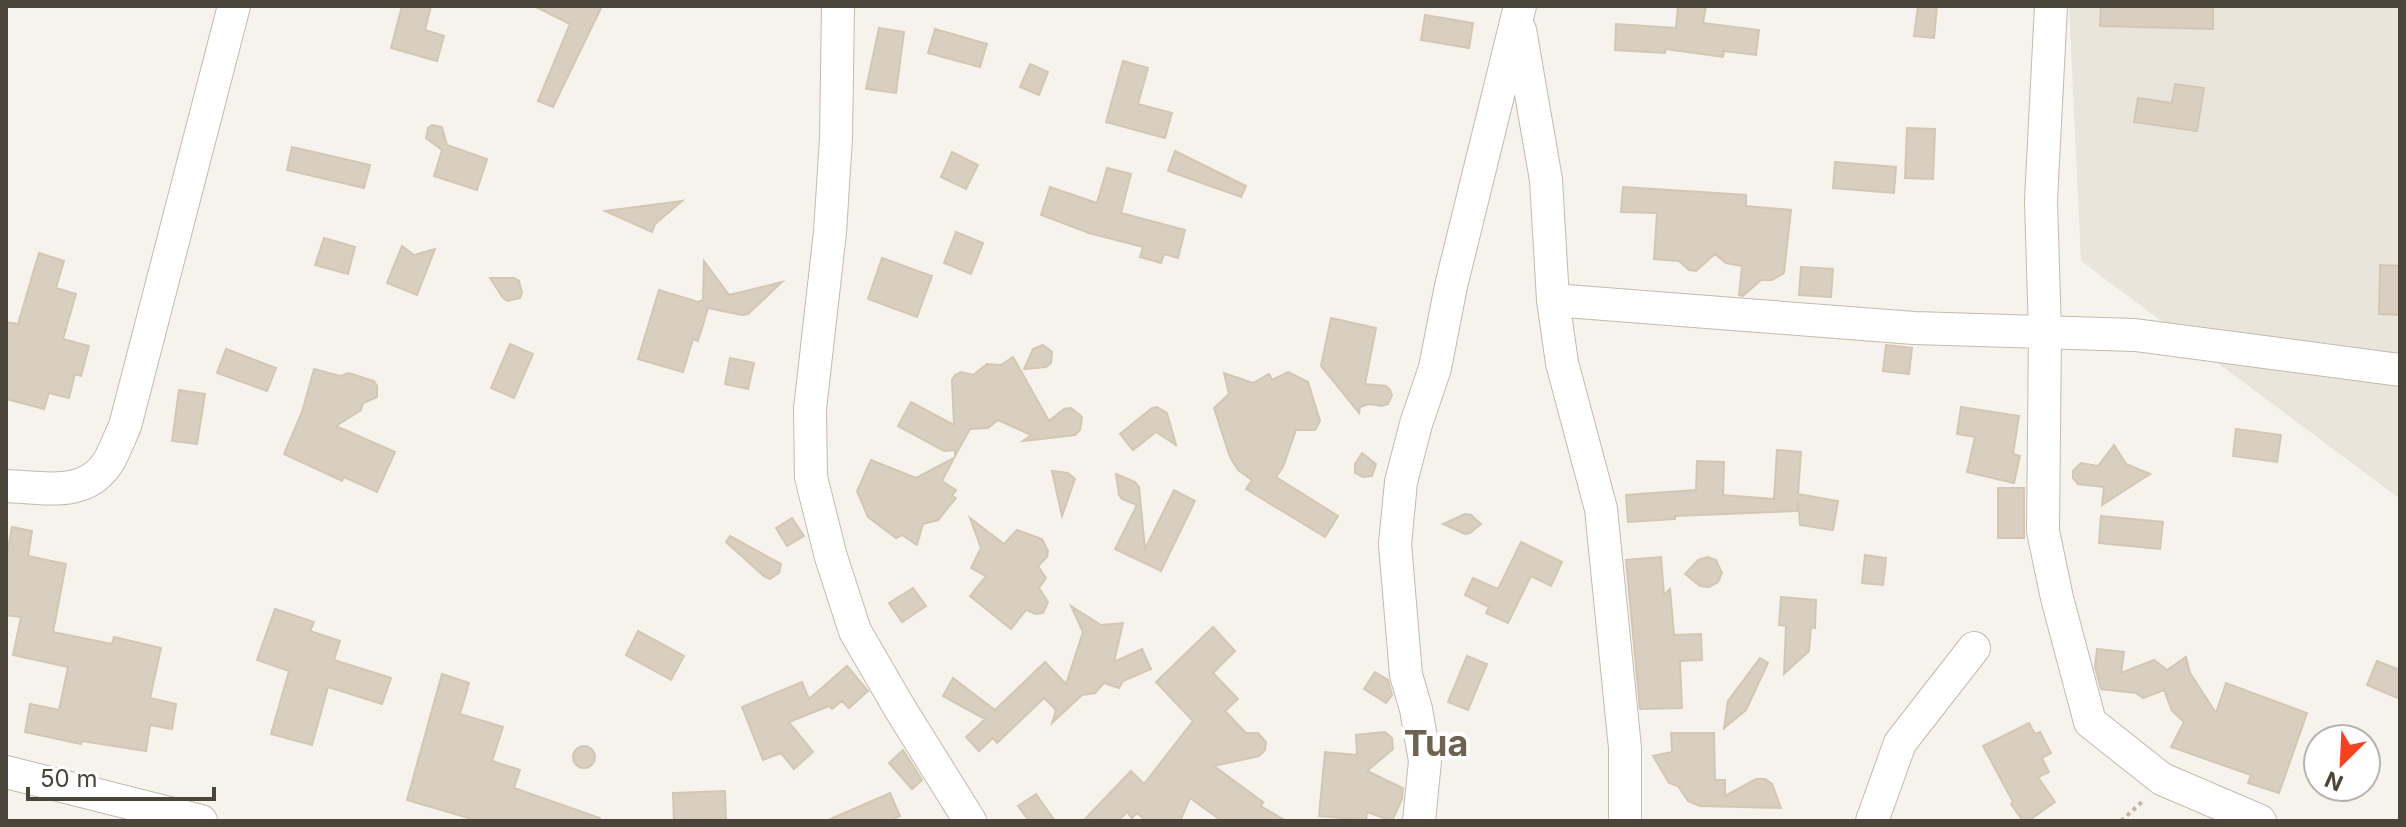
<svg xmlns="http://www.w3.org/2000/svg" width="2406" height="827" viewBox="0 0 2406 827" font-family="Inter,sans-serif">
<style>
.residential{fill:#eae5da}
.building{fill:#d8cfc1;stroke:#d3c7b4;stroke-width:2}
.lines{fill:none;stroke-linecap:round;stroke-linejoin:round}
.minor-casing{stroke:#c2bbae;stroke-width:34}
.path{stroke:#c4b79f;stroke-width:4;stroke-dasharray:4 4;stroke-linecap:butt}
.minor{stroke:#fff;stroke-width:32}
.labels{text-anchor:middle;stroke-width:8;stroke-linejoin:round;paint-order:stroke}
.district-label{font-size:36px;font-weight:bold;fill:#6e6250;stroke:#fff}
</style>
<rect width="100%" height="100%" fill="#f6f3ec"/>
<path class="residential" d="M2069,6H2400V499L2081,261Z"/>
<path class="building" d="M402,6H431L425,30L444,36L437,61L391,48Z
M534,6H602L553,107L538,101L570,24Z
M1678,6H1706L1703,23L1759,30L1756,55L1724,51L1723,57L1665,49V53L1615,50L1616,24L1676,28Z
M1918,6H1937L1934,38L1914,36Z
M2101,6H2213V29L2100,26Z
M1425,15L1473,23L1469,48L1421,40Z
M879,28L904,32L896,93L866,89Z
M935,29L987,44L980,67L928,53Z
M1123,61L1148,68L1138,104L1172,113L1165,138L1106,122Z
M1030,64L1048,72L1039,95L1020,87Z
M2175,84L2204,88L2197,131L2134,122L2138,98L2172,103Z
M432,125L442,127L447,145L487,159L477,190L434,176L442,150L426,138L428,128Z
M1907,128L1935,129L1933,179L1905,178Z
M292,147L370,165L364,188L287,170Z
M1175,151L1246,186L1241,197L1168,171Z
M952,152L978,165L966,189L941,177Z
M1835,162L1896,167L1894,193L1833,188Z
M1107,168L1131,174L1121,213L1185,230L1178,258L1164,254L1161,263L1140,257L1143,247L1089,233L1041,215L1050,187L1097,203Z
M1623,187L1746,195V206L1791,210L1784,273L1772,280H1761L1743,296L1739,295L1742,266L1726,263L1715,254L1696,271L1689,270L1679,261L1654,259L1657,213L1621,212Z
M682,201L655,224L652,232L605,211Z
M956,232L983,243L971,274L944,263Z
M324,238L355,247L348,274L315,265Z
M402,246L414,255L435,249L417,295L387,283Z
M39,253L64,261L56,288L76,294L63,339L89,346L81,376L75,374L69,398L49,393L44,409L6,399V322L18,324Z
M882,258L932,276L917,317L868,299Z
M704,261L729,295L782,282L748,314L742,315L708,308L698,341L693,339L683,372L638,359L659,290L698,302L703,300Z
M2380,265L2400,266V315L2379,314Z
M1801,267L1833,269L1831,297L1799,295Z
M490,278H514L519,281L522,293L520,298L508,301L503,298Z
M1331,318L1376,328L1365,384L1386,386L1390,390L1392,395L1388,404L1382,406L1369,404L1360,407L1359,413L1321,366Z
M510,344L533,354L514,398L491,388Z
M1043,345L1052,352L1051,363L1046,367L1024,369L1033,349Z
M1886,345L1912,348L1909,374L1883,371Z
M226,349L276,368L267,391L217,373Z
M1013,357L1049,421L1064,409L1071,408L1082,417L1080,430L1075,435L1023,441L1031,435L998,420L988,428L970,429L955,456V450L944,451L898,426L911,402L954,425L952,380L955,375L961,372L973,375L987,364L1001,365Z
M730,358L754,363L748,389L725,384Z
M314,369L340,376L349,373L374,381L377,386V397L363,403L361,410L336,426L395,452L377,492L344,477L342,481L284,454L302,412Z
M1288,372L1308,382L1320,421L1315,430H1296L1283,467L1276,477L1338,516L1325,537L1246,489L1252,480L1238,470L1230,457L1214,408L1229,394L1224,373L1253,383L1269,374L1272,380Z
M179,390L205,394L197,444L172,441Z
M1157,407L1167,413L1176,445L1156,432L1133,450L1120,434L1152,408Z
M1961,407L2019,416L2013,454L2020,456L2014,483L1967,472L1975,437L1957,434Z
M2236,429L2281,435L2277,462L2233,456Z
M2114,445L2126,464L2150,474L2102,505L2104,487L2078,484L2073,478V471L2081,463L2098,466Z
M1777,450L1801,452L1798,494L1838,501L1833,530L1800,525L1798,500L1797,511L1675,516V519L1628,522L1626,495L1696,490L1697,461L1724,462L1723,495L1774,499Z
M1362,453L1376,464L1372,476L1363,477L1355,473V464Z
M954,458L942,481L956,490L952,496L956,498L938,520L923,524L917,545L902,535L896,538L868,517L857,491L871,460L916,478Z
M1052,471L1068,473L1075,479L1062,516Z
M1116,474L1135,482L1139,487L1145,549L1174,490L1195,501L1161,571L1115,549L1137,505L1122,499L1119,495Z
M1998,488H2024V538H1998Z
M1465,514L1471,515L1481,524L1470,533L1465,534L1443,524Z
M2101,516L2163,522L2160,549L2099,543Z
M792,518L804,536L787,546L776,528Z
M970,518L1004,544L1017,530L1042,539L1048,551L1047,557L1038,566L1046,578L1039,588L1048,602L1043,613L1036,614L1026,610L1011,629L970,596L986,576L971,568L981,548Z
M12,527L32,531L28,556L66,564L53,632L112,644L114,637L161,648L150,698L176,704L172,729L150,725L146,751L82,741L81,744L25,732L30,704L59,710L68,667L13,655L21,617L6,615V560Z
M730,536L781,564L779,573L770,579L765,577L726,542Z
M1521,542L1562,562L1551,586L1531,576L1508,623L1486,613L1489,607L1465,595L1473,578L1498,589Z
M1865,555L1886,558L1883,585L1862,583Z
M1661,557L1664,595L1670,589L1674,635L1701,634L1702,660L1680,661L1682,708L1640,709L1626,560Z
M1707,557L1716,560L1722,573L1718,582L1709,587L1700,586L1685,574L1698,560Z
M913,588L926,606L902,622L889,603Z
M1781,597L1816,600L1815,628L1811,627L1809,651L1784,674L1786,626L1779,625Z
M1071,606L1101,625L1123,623L1114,662L1142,649L1151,669L1123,681L1119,688L1104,683L1095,693L1082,695L1052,723L1056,710L1044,698L997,743L993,738L979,751L966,737L985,719L943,696L953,678L995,710L1045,662L1066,684L1083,632Z
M275,609L314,622L310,631L340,641L334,660L391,678L382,704L328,687L312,745L271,734L289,671L257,660Z
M1213,627L1235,651L1213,673L1238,699L1225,711L1246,733H1258L1266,742L1265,750L1259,756L1214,766L1263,802L1261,806L1286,821H1222L1190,798L1180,821H1146L1137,813L1132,818L1127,812L1118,821H1083L1131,771L1144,784L1193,721L1156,682Z
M638,631L684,656L671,680L626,655Z
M2097,649L2124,652L2121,673L2154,660L2167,670L2186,657L2190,673L2216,713L2226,683L2307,713L2279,793L2248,783L2251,775L2171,747L2184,722L2172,711L2164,690L2143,698L2136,693L2101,689L2095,667Z
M1467,656L1487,664L1468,710L1448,702Z
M1760,658L1768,663L1746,710L1724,728L1728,701Z
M2377,661L2400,670V699L2367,685Z
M847,666L868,691L849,708L842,701L832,709L829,706L789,722L813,752L794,769L781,753L763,760L742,707L802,682L809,699Z
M1375,672L1388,680L1392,695L1386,703L1364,689Z
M442,674L469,683L460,714L503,727L492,761L520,770L514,788L600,818L599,821H479L407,800Z
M2029,723L2035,734L2040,732L2051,753L2042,758L2049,772L2038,777L2055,802L2028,821H2023L2011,804L2013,802L1983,746Z
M1385,732L1392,738L1393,749L1367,771L1403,788L1402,799L1392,821L1367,812L1366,820L1319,816L1325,752L1357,755L1356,735Z
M1671,733H1714L1715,780H1725V796L1756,779H1765L1772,784L1781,808L1700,806L1688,801L1678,786L1669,783L1653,756L1672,752Z
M573 757a11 11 0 1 1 22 0a11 11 0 1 1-22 0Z
M903,750L922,780L912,789L889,763Z
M725,791L726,819L674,820L673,793Z
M890,793L900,816L889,821H826Z
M1036,794L1055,821H1029L1018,806Z"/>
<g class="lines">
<g class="minor-casing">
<path id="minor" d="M838,6L836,138L830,232L810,409L811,477L831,557L855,631L899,707L970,821
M2051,6L2041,200L2045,333L2043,531L2057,598L2090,722L2162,779L2260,821
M1520,30L1546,180L1553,300L1562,363L1601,509L1625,748V821
M1553,300L1914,328L2135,335L2400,370
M6,486C43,487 86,499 109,461C115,450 120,437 125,426L234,6
M6,772L201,821
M1419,821L1425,761L1416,709L1406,675L1395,544L1401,482L1416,424L1435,368L1451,286L1520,6
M1872,821L1900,743L1974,648"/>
</g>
<path class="path" d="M2121,821L2143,801"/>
<use href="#minor" class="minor"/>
</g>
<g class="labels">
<g class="district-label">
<text x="1436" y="756">Tua</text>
</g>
</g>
<rect width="2406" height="827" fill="none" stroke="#4b4439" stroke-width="16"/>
<g transform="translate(2342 763) rotate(204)"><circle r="38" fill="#ffffff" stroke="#b7b4b0" stroke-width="2"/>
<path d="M0-6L14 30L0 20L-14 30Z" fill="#fc3f1d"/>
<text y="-12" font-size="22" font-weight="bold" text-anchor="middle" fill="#4b4439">N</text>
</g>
<path d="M28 787v12h186v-12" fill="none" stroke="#4b4439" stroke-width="4"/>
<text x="40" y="787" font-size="24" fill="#4b4439" stroke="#ffffff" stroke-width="6" paint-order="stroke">50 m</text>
</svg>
